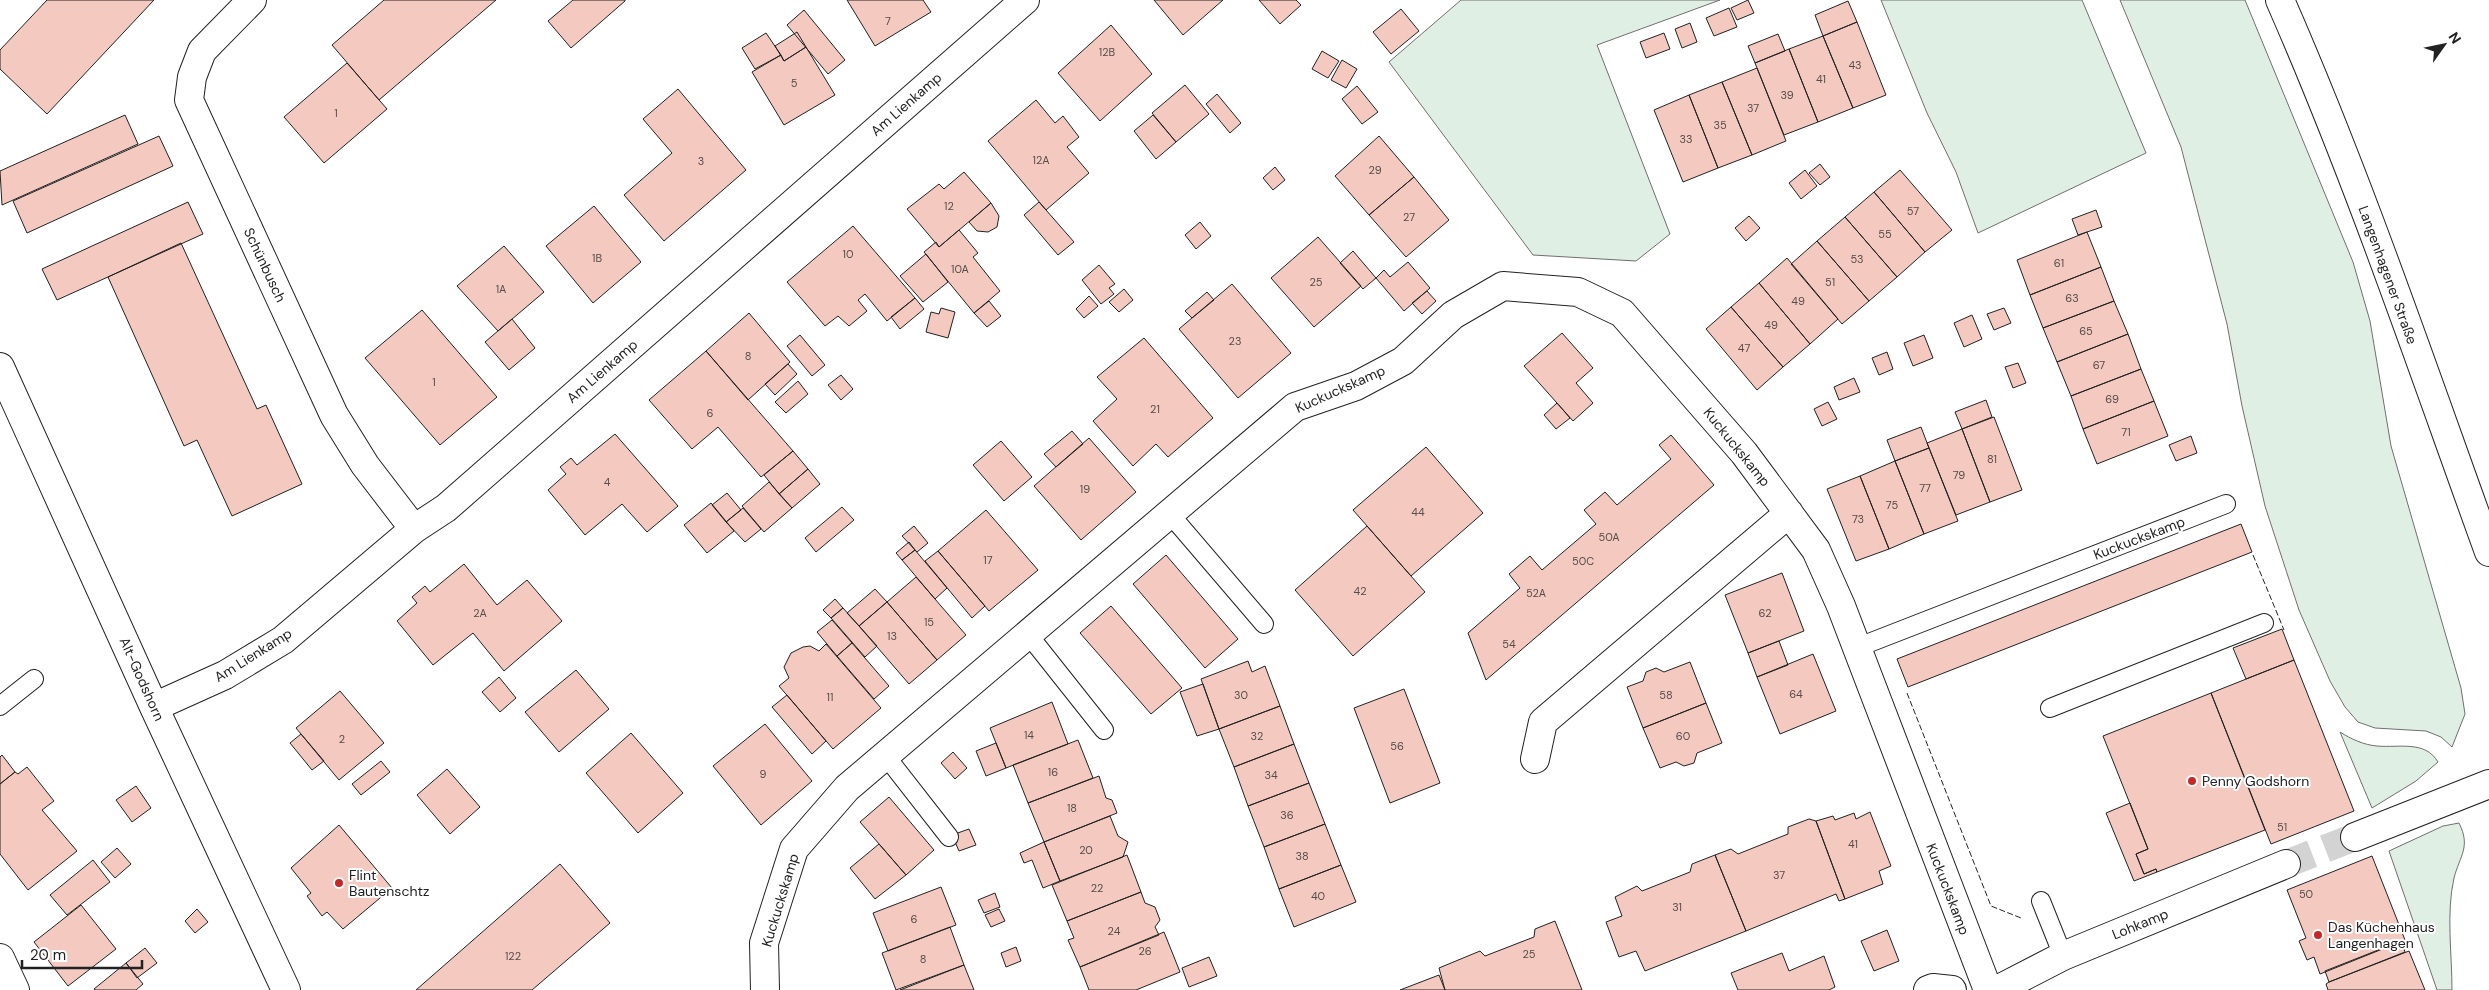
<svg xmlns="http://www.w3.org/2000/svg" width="2489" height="990" viewBox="0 0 2489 990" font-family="'DM Sans',sans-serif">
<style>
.green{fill:#e0efe3;stroke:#6f6f6f}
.building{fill:#f3c9c0;stroke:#222}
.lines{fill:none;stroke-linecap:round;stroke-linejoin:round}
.street-tunnel{stroke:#d3d3d3;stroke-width:28;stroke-dasharray:28 14;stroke-linecap:butt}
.lane-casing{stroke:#222;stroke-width:20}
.street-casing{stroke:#222;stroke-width:30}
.secondary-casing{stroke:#222;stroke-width:30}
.lane{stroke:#fff;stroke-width:18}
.street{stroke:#fff;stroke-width:28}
.secondary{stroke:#fff;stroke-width:28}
.fence{stroke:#222;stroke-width:1;stroke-dasharray:6 2.5;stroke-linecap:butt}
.poi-dot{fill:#c62828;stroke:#fff;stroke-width:2}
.labels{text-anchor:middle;stroke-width:4;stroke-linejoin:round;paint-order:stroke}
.number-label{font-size:11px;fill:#564c4a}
.street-label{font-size:14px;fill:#222;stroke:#fff}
.poi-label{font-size:14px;fill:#222;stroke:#fff;text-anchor:start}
</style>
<rect width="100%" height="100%" fill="#fff"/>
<path class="green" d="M1461,0H1720L1597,45L1670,234L1636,261L1533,255L1389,62Z
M1881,0H2082L2146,153L1978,233L1956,172L1927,113Z
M2120,0H2245L2353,262L2370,321L2391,446L2461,688L2465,714L2452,747L2441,737L2426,731L2375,728L2358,722L2345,707L2330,681L2299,610L2265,506L2242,406L2227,324L2181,147Z
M2340,732C2351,739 2364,745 2377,746C2399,748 2425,740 2438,762L2416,781L2372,808Z
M2459,823C2471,847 2460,855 2454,878C2446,913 2452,954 2452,990H2437L2389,851L2443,826Z"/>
<path class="building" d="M47,0H154L47,114L0,69V50Z
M384,0H496L379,100L332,45Z
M573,0H625V1L571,48L548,21Z
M847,0H923L931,12L875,46Z
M1154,0H1223L1183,35Z
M1259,0H1296L1301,5L1280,24Z
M1748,0L1754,13L1737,20L1731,8Z
M1848,1L1857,22L1823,36L1815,15Z
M1729,8L1737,27L1714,36L1706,18Z
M1401,9L1419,31L1391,54L1373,32Z
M804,10L845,60L828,74L787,25Z
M1857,22L1886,95L1853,108L1823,36Z
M1690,23L1697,42L1682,48L1675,29Z
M1111,25L1152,74L1100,121L1058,73Z
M797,32L806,47L784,61L775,46Z
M766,33L781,55L755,69L742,48Z
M1664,33L1670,49L1646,58L1640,42Z
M1778,34L1785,51L1755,63L1748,46Z
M1823,36L1853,108L1818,122L1789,49Z
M806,47L835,95L784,125L752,72L781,55L784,61Z
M1789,49L1818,122L1784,135L1755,63Z
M1322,51L1339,61L1328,78L1312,69Z
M1342,60L1357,69L1346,88L1331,80Z
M347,63L387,109L324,163L284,117Z
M1757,68L1786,141L1752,155L1722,82Z
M1722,82L1752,155L1718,168L1689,95Z
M1185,85L1209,114L1176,142L1152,113Z
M1357,86L1378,112L1362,124L1342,99Z
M678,89L746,170L664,241L624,195L672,153L643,119Z
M1217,94L1241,123L1230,133L1206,104Z
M1689,95L1718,168L1683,182L1654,110Z
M1036,100L1055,123L1063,116L1079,137L1067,147L1089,173L1046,210L988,141Z
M125,115L138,144L2,205L0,171Z
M1153,115L1176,142L1156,159L1134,131Z
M159,136L173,166L27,233L13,201Z
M1379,136L1414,177L1369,215L1335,176Z
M1820,164L1830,177L1820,185L1809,173Z
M1275,167L1285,180L1273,190L1263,178Z
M1805,170L1817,186L1801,199L1789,183Z
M1900,170L1952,230L1925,252L1874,192Z
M964,172L991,203L939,247L907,209L939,184L944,189Z
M1414,177L1449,220L1406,257L1369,215Z
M1874,192L1925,252L1897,277L1845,217Z
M188,202L203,234L57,300L42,269Z
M1039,202L1074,242L1058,255L1024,215Z
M991,203L999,216L997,227L988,232L977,231L969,222Z
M594,206L641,262L593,303L546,246Z
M2096,210L2102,227L2078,235L2072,219Z
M1749,216L1760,228L1746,241L1735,228Z
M1845,217L1897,277L1869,301L1817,241Z
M1200,222L1211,236L1196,249L1185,235Z
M853,226L915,298L887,321L865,294L858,300L867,311L849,326L838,316L825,326L787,282Z
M959,230L978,253L973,257L1000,291L974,313L924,252L936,242L939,247Z
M2087,232L2101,267L2030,295L2017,260Z
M1318,237L1361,286L1314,327L1271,278Z
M1817,241L1869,301L1842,324L1791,264Z
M181,243L257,409L266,405L302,484L232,516L197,440L184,446L108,277Z
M504,246L544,292L498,331L457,286Z
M1353,251L1376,278L1363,289L1340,263Z
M926,254L948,282L923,302L900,276Z
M1787,258L1838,319L1810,344L1759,283Z
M1408,262L1430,288L1404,311L1376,278L1384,270L1390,277Z
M1099,265L1115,284L1109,288L1114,294L1101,304L1082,280Z
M2101,267L2114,301L2043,328L2030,295Z
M1759,283L1810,344L1783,367L1731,307Z
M1232,284L1291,353L1238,398L1179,329Z
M1124,289L1133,300L1119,312L1109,302Z
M1427,291L1436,301L1422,314L1412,303Z
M1207,292L1214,300L1192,318L1185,311Z
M1089,296L1098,306L1084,318L1076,309Z
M915,298L924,309L900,329L891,317Z
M989,301L1001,316L987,327L974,313Z
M2114,301L2128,334L2057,362L2043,328Z
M1731,307L1783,367L1757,390L1706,329Z
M941,308L955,312L948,338L926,332L931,312L939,314Z
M2004,308L2011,323L1994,330L1987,314Z
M422,310L497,397L440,445L365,358Z
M749,313L790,362L748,400L706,351Z
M1972,315L1982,339L1964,347L1954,323Z
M512,319L535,348L509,370L485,342Z
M1562,333L1593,368L1576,383L1593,403L1573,421L1524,366Z
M2128,334L2141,369L2071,396L2057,362Z
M800,335L825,365L812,376L787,346Z
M1924,335L1933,358L1913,366L1904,343Z
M1144,338L1213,418L1168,457L1156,444L1133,466L1093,421L1117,399L1097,377Z
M706,351L793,451L761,477L718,427L692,449L649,400Z
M1887,352L1893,369L1879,375L1872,358Z
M2018,363L2026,383L2013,388L2005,367Z
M788,364L797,374L775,395L765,384Z
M2141,369L2154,401L2083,429L2071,396Z
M841,375L853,389L841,400L828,385Z
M1854,378L1860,392L1839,400L1834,387Z
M798,381L808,394L786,413L775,402Z
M1986,400L1992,417L1962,429L1955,412Z
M2154,401L2168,436L2097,464L2083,429Z
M1828,402L1837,419L1822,426L1814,409Z
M1557,403L1570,418L1556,429L1544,415Z
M1994,417L2022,490L1990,502L1962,429Z
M1921,427L1929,448L1895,461L1887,440Z
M1962,429L1990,502L1956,515L1927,443Z
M1072,431L1083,444L1056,467L1044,454Z
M615,434L678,506L647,532L622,504L585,535L548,490L566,474L560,467L571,458L577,465Z
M1671,435L1714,485L1486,680L1468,633L1520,588L1509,574L1530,556L1542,570L1596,524L1584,510L1605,492L1617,505L1671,459L1659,445Z
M2191,436L2197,453L2176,461L2169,445Z
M1089,438L1136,492L1081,540L1034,486Z
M1001,441L1032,477L1004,501L973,465Z
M1426,447L1483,513L1411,576L1353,510Z
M1929,448L1958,521L1924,534L1895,461Z
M793,451L808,469L779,494L764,475Z
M1895,461L1924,534L1889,549L1860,476Z
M808,469L820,484L792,508L779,494Z
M1860,476L1889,549L1856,561L1827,489Z
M769,482L792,508L764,532L742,506Z
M727,493L741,510L726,522L712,505Z
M711,503L734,531L707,553L684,525Z
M842,507L854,520L816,552L805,538Z
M743,508L761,529L745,542L726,522Z
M986,510L1038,570L989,611L938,551Z
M2241,524L2252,552L1908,687L1897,659Z
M914,526L928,543L917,552L902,536Z
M1367,526L1425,592L1353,656L1295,590Z
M909,542L915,550L902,560L896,553Z
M915,550L947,588L935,599L902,560Z
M938,551L985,606L972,618L925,561Z
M1166,555L1238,639L1205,668L1133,584Z
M464,564L497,605L527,580L562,621L504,671L473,633L433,665L397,621L417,603L412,597L425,586L430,592Z
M1782,573L1804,631L1748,653L1725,595Z
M916,577L966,635L937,660L887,602Z
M875,589L887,602L859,626L847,613Z
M835,599L843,608L831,618L823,610Z
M887,602L937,660L909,684L859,626Z
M1111,606L1182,688L1151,714L1080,633Z
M843,608L877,646L865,657L831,618Z
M832,620L852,643L837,656L817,632Z
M2282,629L2294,660L2246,679L2233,648Z
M1779,641L1788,665L1757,677L1748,653Z
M852,643L889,686L874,699L837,656Z
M826,644L881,708L833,749L779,686L789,678L784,667L791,653L803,647L810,646L819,651Z
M1813,654L1836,711L1780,734L1757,677Z
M2294,660L2354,811L2271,844L2211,693Z
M1248,661L1252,672L1265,666L1280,706L1219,729L1201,679Z
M1690,662L1706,703L1643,728L1627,687L1643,681L1646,672L1656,668L1664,672Z
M576,670L609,709L559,752L525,712Z
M499,677L516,698L500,712L482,692Z
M1203,684L1219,729L1197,736L1180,692Z
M1404,689L1440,783L1390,803L1354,708Z
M340,691L384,743L339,780L296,728Z
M2211,693L2265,830L2157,872L2156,869L2144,874L2136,854L2148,849L2103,736Z
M787,695L826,741L812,754L772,707Z
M1052,702L1068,744L1006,768L990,728Z
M1706,703L1722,743L1697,753L1694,763L1684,766L1676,762L1660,768L1643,728Z
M1280,706L1294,744L1234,767L1219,729Z
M765,724L812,781L761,825L713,766Z
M631,733L683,793L638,833L586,773Z
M301,734L324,761L312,770L290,743Z
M1078,740L1093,778L1028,803L1013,765Z
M996,743L1006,768L986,776L976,751Z
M1294,744L1309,783L1248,806L1234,767Z
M953,752L967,768L955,779L941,763Z
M2,755L15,772L0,784V757Z
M381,761L390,772L361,795L352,784Z
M27,767L54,801L42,810L77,851L28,890L0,854V784L15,772L18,774Z
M447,769L480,807L450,834L417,795Z
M1099,776L1106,798L1112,800L1117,813L1044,842L1028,803Z
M1309,783L1325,824L1264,847L1248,806Z
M136,786L151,808L132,822L116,800Z
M889,797L934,850L906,875L860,822Z
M2130,803L2148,849L2136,854L2144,874L2156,869L2157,872L2134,881L2106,813Z
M1870,812L1891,866L1879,871L1883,884L1845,899L1816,821L1833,816L1835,820L1854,813L1856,819Z
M1110,816L1118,836L1128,842L1123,857L1060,881L1044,842Z
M1809,819L1816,821L1845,899L1839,901L1836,894L1746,931L1715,855L1731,849L1738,854L1788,834V827Z
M1325,824L1341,865L1279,889L1264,847Z
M339,825L392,888L343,929L327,912L322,916L307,896L311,893L291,868Z
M969,829L976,845L959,851L952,835Z
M1044,842L1060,881L1043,888L1032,860L1024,863L1020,853Z
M879,844L906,875L875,899L850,868Z
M117,848L131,864L115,878L101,862Z
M1127,855L1141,892L1067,921L1052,885Z
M1715,855L1746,931L1645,971L1636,951L1619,957L1606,922L1622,916L1615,897L1637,886L1642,891L1690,872L1692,864Z
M2372,856L2405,940L2320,974L2314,957L2307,960L2299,941L2306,938L2287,890Z
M93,860L110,882L67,915L50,895Z
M560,864L610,923L532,990H416Z
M1341,865L1356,902L1294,927L1279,889Z
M941,887L956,925L888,951L873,913Z
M1141,892L1145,903L1155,907L1160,920L1155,927L1159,935L1080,967L1068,940L1074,938L1067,921Z
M995,893L1000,907L984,913L978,900Z
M81,905L116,949L68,986L34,942Z
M197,909L208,922L195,933L185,921Z
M999,909L1005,921L991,927L985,915Z
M1555,921L1582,990H1445L1439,968L1480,951L1485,956L1534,937L1535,929Z
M950,927L964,965L896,990L882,953Z
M1887,930L1899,961L1874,971L1861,941Z
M1164,932L1180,972L1136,990H1089L1080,967Z
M2401,941L2405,952L2329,982L2325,971Z
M1016,947L1021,961L1006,967L1001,953Z
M145,948L157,963L137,978L126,963Z
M2409,951L2425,990H2328L2326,984L2329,982Z
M1782,953L1789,971L1824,956L1835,987L1829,990H1738L1731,973Z
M1209,957L1217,976L1189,987L1182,968Z
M126,963L143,984L136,990H95L94,989Z
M964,965L974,990H900Z
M1439,975L1445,990H1400Z"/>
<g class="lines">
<path class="street-tunnel" d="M2286,864L2355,837"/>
<g class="lane-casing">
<path id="lane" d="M1169,513L1264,624
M1027,633L1104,730
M1856,648L2226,504
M0,706L34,679
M2050,708L2264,623
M885,755L949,837
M2041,901L2063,956"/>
</g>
<g class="street-casing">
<path id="street" d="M252,0L202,51L192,77L189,100L334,415L365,465L414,529
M0,367L154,707L286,990
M154,707L225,675L283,640L414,529L446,508L1025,0
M1535,759L1543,722L1789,513
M2355,837L2489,784
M0,958L15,990
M765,990L764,943L794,849L847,788L1295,407L1356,386L1403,361L1453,315L1503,286L1578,292L1622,313L1744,453L1816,550L1841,606L1988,990
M1928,990L1933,988L1952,990
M1997,990L2063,956L2286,864"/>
</g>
<g class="secondary-casing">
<path id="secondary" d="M2280,0C2359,180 2422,367 2489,552"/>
</g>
<use href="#lane" class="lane"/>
<use href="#street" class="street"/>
<use href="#secondary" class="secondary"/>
<path class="fence" d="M2253,555L2284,630
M1907,693L1991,906L2021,918"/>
</g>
<g class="poi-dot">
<circle cx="2192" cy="781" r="5"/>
<circle cx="339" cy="883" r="5"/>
<circle cx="2318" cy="935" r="5"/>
</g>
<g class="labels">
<g class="number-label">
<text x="888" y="25">7</text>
<text x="1107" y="56">12B</text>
<text x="1855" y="69">43</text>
<text x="1821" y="83">41</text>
<text x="794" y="87">5</text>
<text x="1787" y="99">39</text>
<text x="1753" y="112">37</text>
<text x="336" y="117">1</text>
<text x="1720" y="129">35</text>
<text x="1686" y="143">33</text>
<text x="1041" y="164">12A</text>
<text x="701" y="165">3</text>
<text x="1375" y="174">29</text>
<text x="949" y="210">12</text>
<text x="1913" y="215">57</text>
<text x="1409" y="221">27</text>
<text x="1885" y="238">55</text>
<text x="848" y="258">10</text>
<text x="597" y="262">1B</text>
<text x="1857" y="263">53</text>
<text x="2059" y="267">61</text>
<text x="960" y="273">10A</text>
<text x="1316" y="286">25</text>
<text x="1830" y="286">51</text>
<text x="501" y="293">1A</text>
<text x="2072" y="302">63</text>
<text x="1798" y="305">49</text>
<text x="1771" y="329">49</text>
<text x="2086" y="335">65</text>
<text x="1235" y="345">23</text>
<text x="1744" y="352">47</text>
<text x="748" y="360">8</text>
<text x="2099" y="369">67</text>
<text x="434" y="386">1</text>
<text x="2112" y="403">69</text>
<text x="1155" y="413">21</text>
<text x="710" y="417">6</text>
<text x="2126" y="436">71</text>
<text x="1992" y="463">81</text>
<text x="1959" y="479">79</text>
<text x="607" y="486">4</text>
<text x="1925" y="492">77</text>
<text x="1085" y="493">19</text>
<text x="1892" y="509">75</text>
<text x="1418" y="516">44</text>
<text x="1858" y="523">73</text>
<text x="1609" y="541">50A</text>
<text x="988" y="564">17</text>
<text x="1583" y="565">50C</text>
<text x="1360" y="595">42</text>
<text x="1536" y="597">52A</text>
<text x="480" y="617">2A</text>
<text x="1765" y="617">62</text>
<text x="929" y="626">15</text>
<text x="892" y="640">13</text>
<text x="1509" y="648">54</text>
<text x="1796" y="698">64</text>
<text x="1241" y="699">30</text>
<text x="1666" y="699">58</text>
<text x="830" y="701">11</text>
<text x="1029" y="739">14</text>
<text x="1257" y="740">32</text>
<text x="1683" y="740">60</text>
<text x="342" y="743">2</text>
<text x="1397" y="750">56</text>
<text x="1053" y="776">16</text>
<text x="763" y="778">9</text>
<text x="1271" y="779">34</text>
<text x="1072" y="812">18</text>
<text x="1287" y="819">36</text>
<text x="2282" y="831">51</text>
<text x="1853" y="848">41</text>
<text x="1086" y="854">20</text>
<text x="1302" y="860">38</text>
<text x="1779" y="879">37</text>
<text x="1097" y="892">22</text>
<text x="2306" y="898">50</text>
<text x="1318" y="900">40</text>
<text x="1677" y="911">31</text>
<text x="914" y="923">6</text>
<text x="1114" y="935">24</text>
<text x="1145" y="955">26</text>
<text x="1529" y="958">25</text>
<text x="513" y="960">122</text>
<text x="923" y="963">8</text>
</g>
<g class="street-label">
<text transform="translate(906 104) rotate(-41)" y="5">Am Lienkamp</text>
<text transform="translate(265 265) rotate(65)" y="5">Schünbusch</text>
<text transform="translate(2388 275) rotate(70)" y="5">Langenhagener Straße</text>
<text transform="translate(602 371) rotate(-41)" y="5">Am Lienkamp</text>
<text transform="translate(1340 389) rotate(-24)" y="5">Kuckuckskamp</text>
<text transform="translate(1737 447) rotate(51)" y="5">Kuckuckskamp</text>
<text transform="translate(2139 538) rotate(-21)" y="5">Kuckuckskamp</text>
<text transform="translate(253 655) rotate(-32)" y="5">Am Lienkamp</text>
<text transform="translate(142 679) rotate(66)" y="5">Alt-Godshorn</text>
<text transform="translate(1948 889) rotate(69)" y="5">Kuckuckskamp</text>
<text transform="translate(780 900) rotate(-73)" y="5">Kuckuckskamp</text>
<text transform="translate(2140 924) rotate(-22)" y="5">Lohkamp</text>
</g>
<g class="poi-label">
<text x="2202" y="786">Penny Godshorn</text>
<text x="349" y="880">Flint<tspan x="349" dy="16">Bautenschtz</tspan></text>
<text x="2328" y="932">Das Küchenhaus<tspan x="2328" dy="16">Langenhagen</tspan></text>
</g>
</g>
<g transform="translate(2444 45) rotate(57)" stroke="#ffffff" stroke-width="4" paint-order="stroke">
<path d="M0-4L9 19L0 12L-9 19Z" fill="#222222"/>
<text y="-8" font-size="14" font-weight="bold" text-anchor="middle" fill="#222222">N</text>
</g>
<path d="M22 960v8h120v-8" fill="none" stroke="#222222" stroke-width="2.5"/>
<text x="30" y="960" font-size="15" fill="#222222" stroke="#ffffff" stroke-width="4" paint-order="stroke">20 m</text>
</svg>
